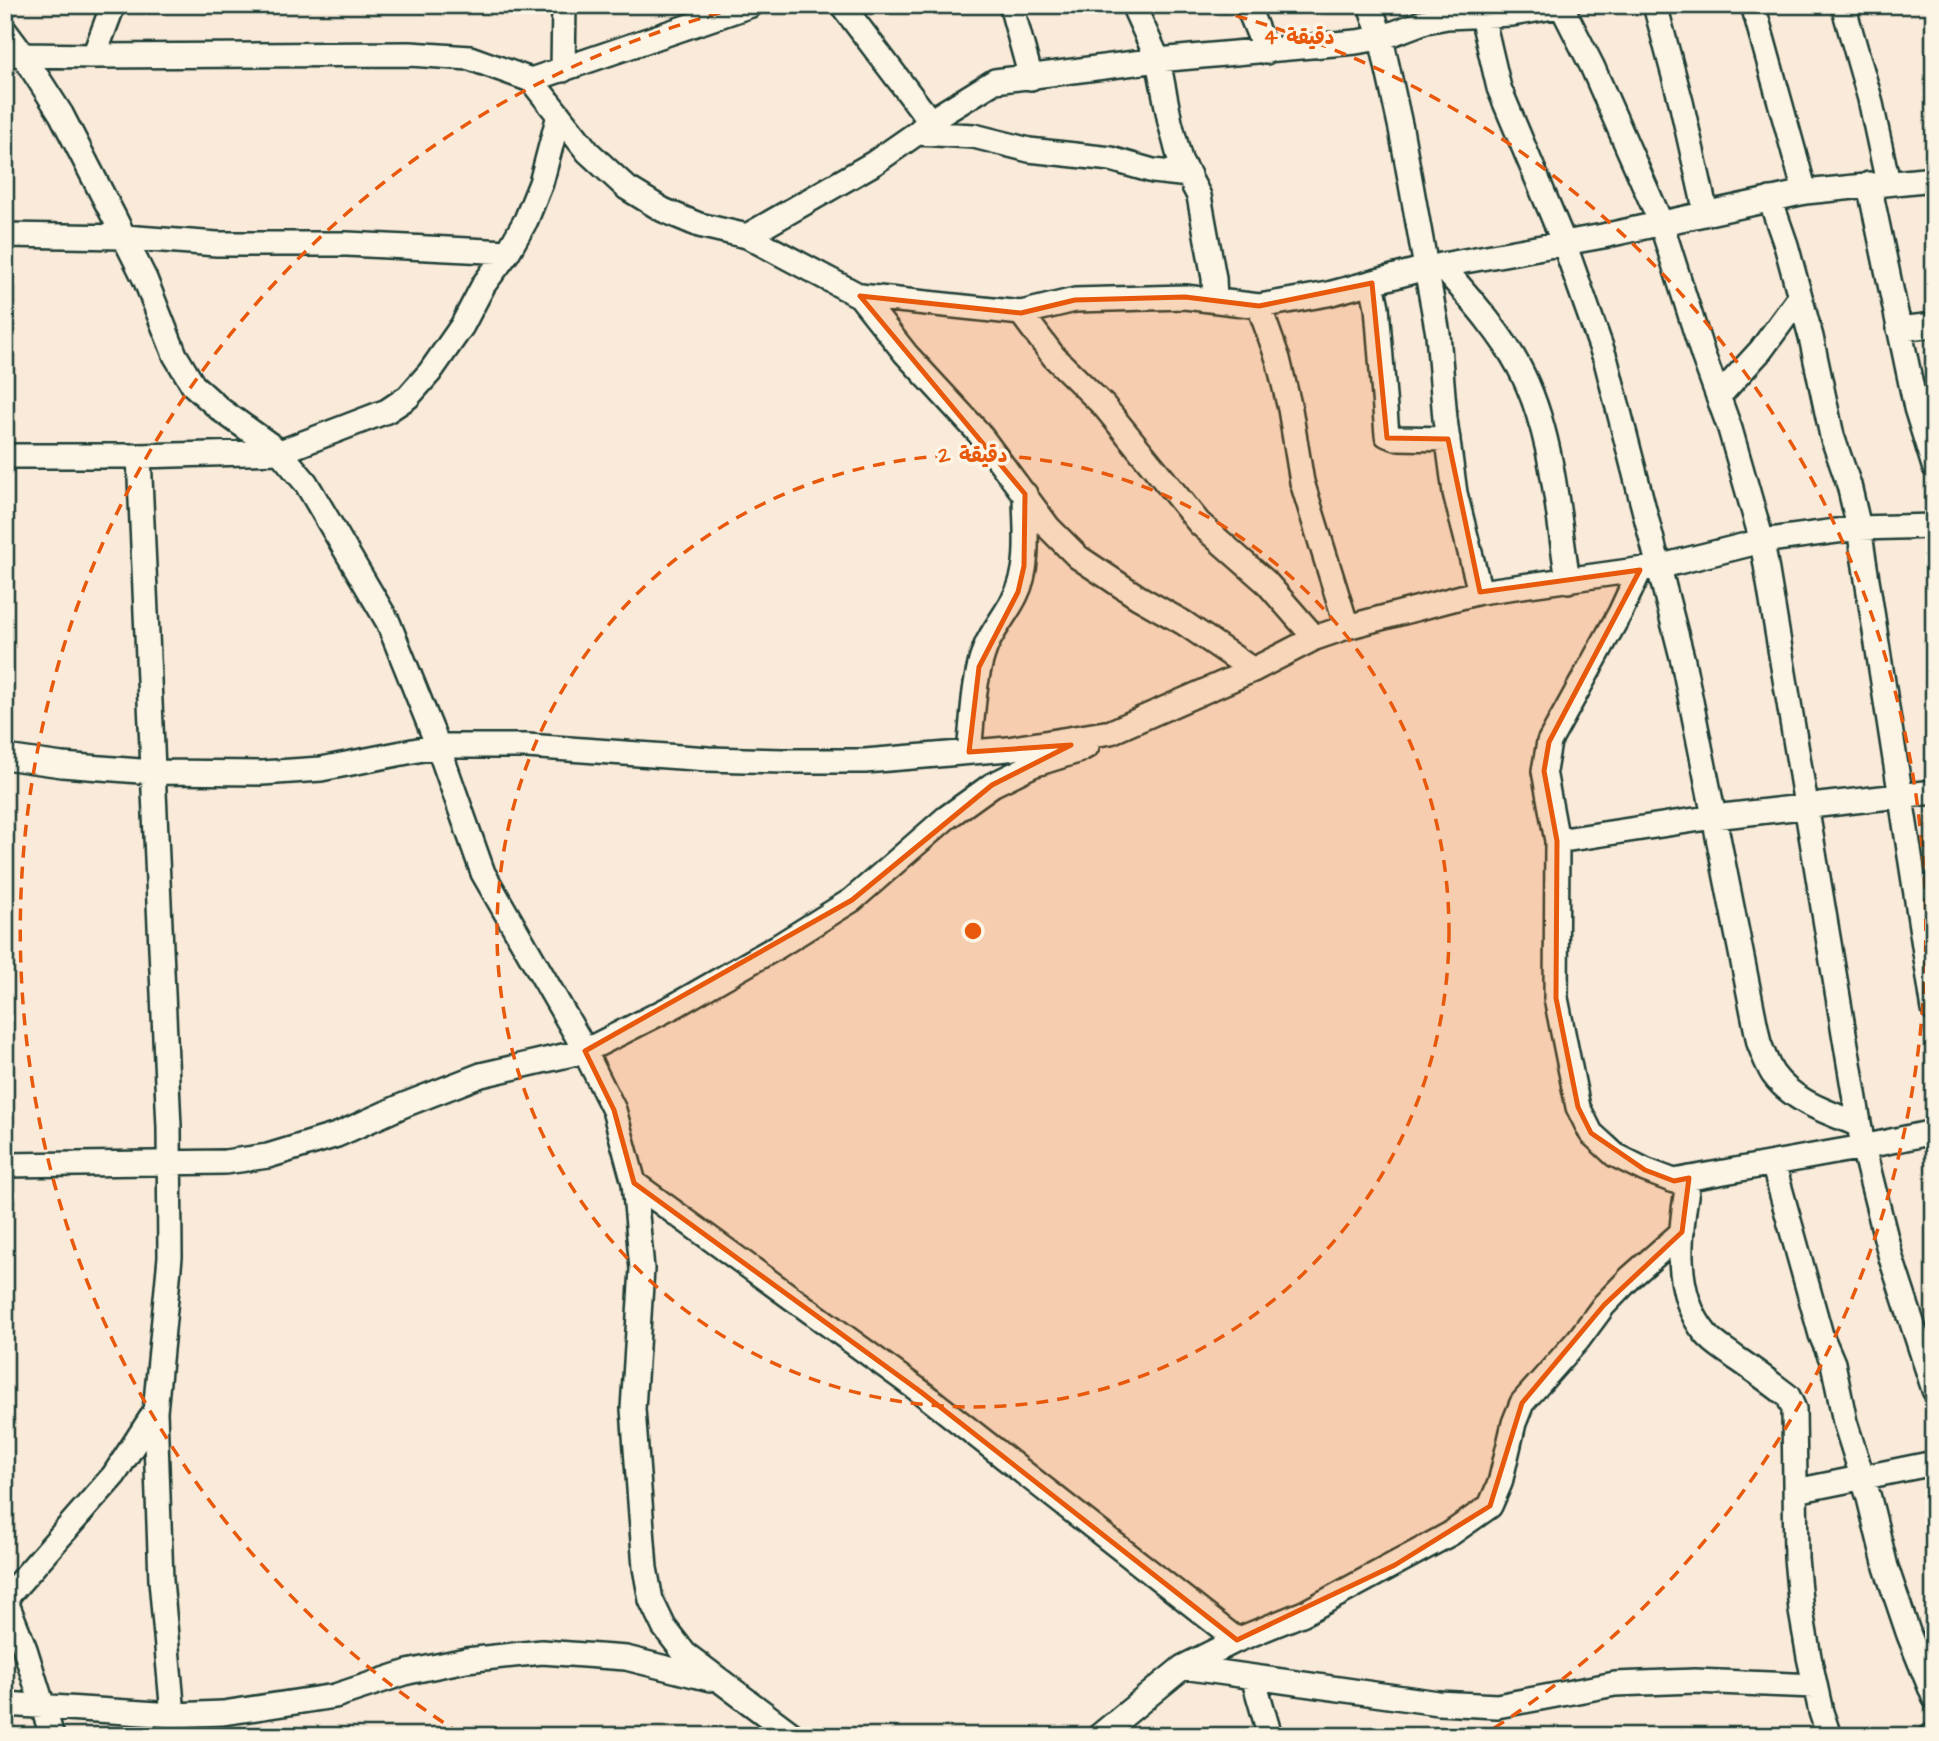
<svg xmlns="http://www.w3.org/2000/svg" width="1939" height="1741" viewBox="0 0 1939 1741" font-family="'Architects Daughter','Playpen Sans Arabic',sans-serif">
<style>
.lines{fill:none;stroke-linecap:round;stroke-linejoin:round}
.street-casing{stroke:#1f3d34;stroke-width:28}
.street{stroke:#fcf5e5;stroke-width:23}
.marked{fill:#e8590c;fill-opacity:0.2;stroke:#e8590c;stroke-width:5;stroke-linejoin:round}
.ring{fill:none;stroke:#e8590c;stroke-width:3.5;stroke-dasharray:12 9}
.centre{fill:#e8590c;stroke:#fcf5e5;stroke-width:3.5}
.ring-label{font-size:21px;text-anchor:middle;font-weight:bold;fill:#e8590c;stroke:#fcf5e5;stroke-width:7;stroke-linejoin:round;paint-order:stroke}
</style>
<rect width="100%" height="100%" fill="#faead9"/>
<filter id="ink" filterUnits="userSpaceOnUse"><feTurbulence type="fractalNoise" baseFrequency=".0143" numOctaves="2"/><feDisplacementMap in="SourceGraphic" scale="14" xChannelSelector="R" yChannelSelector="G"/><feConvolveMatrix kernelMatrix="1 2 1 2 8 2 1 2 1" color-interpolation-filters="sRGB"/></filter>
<g filter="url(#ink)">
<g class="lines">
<g class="street-casing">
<path id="street" d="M842,5L930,121
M1011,5L1031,78
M1133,5L1158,60L1170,122L1180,160L1199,196L1214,278L1215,300
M1247,5L1266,52
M1370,5L1381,38L1401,129L1438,334L1445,419L1455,493L1480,592
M1561,5L1592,66L1661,223L1703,355L1730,429L1762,541L1863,1147L1891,1258L1934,1390
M1655,5L1681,102L1706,213
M1753,5L1805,192
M1843,5L1870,99L1888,183
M1482,16L1499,88L1564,243L1606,361L1683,661L1759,1043C1763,1053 1767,1065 1773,1074C1793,1102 1828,1112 1859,1125
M5,31L23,55L94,56L410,54L470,58L531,80L588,152L627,188L663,210L699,225L747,236L860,296L906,354L978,432L1049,528L1078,557L1138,597L1184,623L1253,670
M5,53L23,55L61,114L113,215L145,279L175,355L193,385L221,410L280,452L306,483L388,622L438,746L483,873L577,1036L614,1110L634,1183L642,1269L633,1409L645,1568L651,1600L664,1627L685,1654L794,1736
M94,56L113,5
M563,70L564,5
M531,80L751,5
M917,133L974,136L1029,150L1111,159L1153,171L1189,175
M1869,184L1916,408L1934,466
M1770,199L1786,245L1811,337L1832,436L1849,485L1859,528L1934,1010
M5,235L124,237L217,244H347L508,252
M747,236L874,163L917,133L930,121L995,81L1158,60L1356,42L1381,38L1426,21L1447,17L1512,14L1565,5
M1441,265C1467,295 1500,331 1519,367C1553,431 1557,510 1568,581
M1372,283L1377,307L1387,435L1396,438L1448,439
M860,296L1021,313L1075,300L1185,297L1259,306L1328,294L1426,268L1603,236L1805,192L1934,179
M1259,306L1278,359L1290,409L1302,482L1347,627
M1021,313L1054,357L1104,406L1199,523L1266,582L1315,638
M1899,329L1934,325
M1718,397L1761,350L1799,298
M5,456H139L280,452L387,411L408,397L430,372L462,326L484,284L508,252L526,220L541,183L559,115
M139,456L169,1127L170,1257L155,1412L161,1580L173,1715
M1640,570L1620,613L1549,742L1544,771L1557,841L1556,998L1578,1107L1591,1133L1615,1155L1645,1170L1674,1181L1863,1147L1934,1132
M969,752C973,718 973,678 986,646C992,631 1008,612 1016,595C1031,566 1025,526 1025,494
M5,757L62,765L153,772L262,773L321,769L438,746H527L708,759L783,761H865L1008,749L1111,732L1253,670L1315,638L1347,627L1480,592L1658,567L1762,541L1859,528L1934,526
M1557,841L1714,817L1934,792
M1773,1163L1821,1335L1833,1363L1845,1422L1869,1498L1886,1567L1909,1635L1934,1697
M5,1165L225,1162L268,1156L337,1135L404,1105L481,1075L585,1051L676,1005L777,947L852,900L946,818L992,785L1033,765L1078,751L1087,746
M1689,1178C1680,1228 1671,1292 1706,1334C1714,1344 1726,1350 1736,1358C1754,1370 1771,1383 1788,1396L1794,1409L1796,1558L1801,1611L1809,1657L1821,1712L1829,1736
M634,1183L921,1392L1237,1640
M1796,1491L1934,1463
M5,1599L114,1475L155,1412
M5,1599L25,1649L52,1736
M1183,1667L1438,1703L1497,1706L1615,1684L1695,1681L1815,1686
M1253,1677L1270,1736
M5,1704L173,1715L223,1713L335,1696L408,1672L466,1660L542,1652L626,1658L710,1679
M1099,1736L1183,1667L1237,1640L1304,1613L1450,1534L1490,1506L1500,1483L1514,1423L1522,1403L1578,1340L1604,1305L1631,1277L1682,1232
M1931,1736L1934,1735"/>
</g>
<use href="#street" class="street"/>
</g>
</g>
<path class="marked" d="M1372,283L1387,438L1448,439L1480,592L1640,570L1549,742L1544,771L1557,841L1556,998L1578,1107L1591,1133L1645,1170L1674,1181L1689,1178L1682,1232L1604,1305L1522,1403L1490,1506L1395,1565L1237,1640L921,1392L634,1183L614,1110L585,1051L852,900L992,785L1071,745L969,752L979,667L1018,592L1024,566L1025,494L860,296L1021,313L1075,300L1185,297L1259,306Z"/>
<g class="ring">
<circle cx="973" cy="931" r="476"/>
<path d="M461 1734A952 952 0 0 1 751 5M1195 5A952 952 0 0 1 1485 1734"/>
</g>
<circle cx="973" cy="931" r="10" class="centre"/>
<g class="ring-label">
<text x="1299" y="44">4 دقيقة</text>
<text x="973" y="462">2 دقيقة</text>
</g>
<rect width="1939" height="1741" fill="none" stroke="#fcf5e5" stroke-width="28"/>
<rect x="14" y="14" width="1911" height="1713" fill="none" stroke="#1f3d34" stroke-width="2.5" filter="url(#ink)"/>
</svg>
